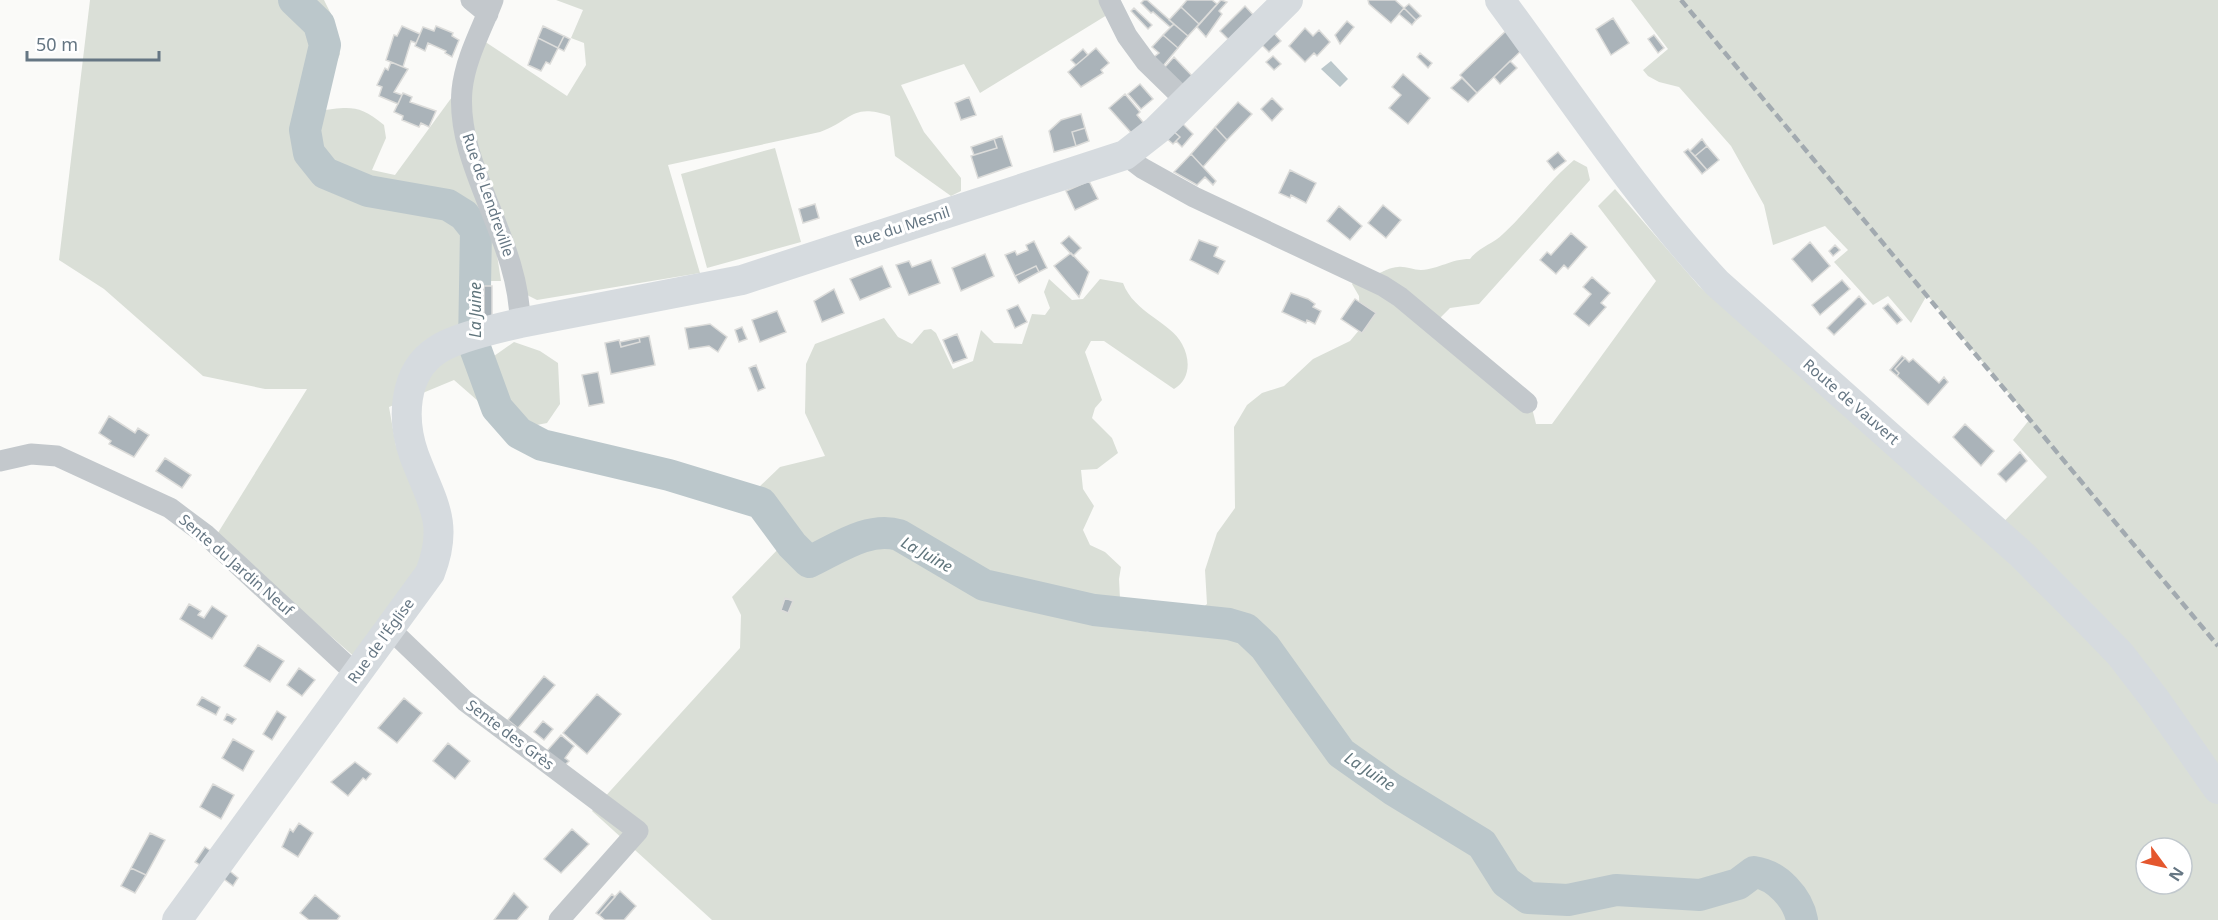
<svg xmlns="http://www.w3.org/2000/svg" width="2218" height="920" viewBox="0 0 2218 920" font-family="'Noto Sans',sans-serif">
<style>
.green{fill:#dadfd7;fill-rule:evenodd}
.water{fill:#bbc7cb}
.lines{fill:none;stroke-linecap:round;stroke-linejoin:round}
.river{stroke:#bbc7cb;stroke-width:32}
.building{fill:#aab3b9;stroke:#dcdcda;stroke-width:1.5}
.street{stroke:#c3c8cc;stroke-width:21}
.secondary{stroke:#d6dbdf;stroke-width:30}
.rail{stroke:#a2aab0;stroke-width:4.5;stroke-dasharray:9 4.5;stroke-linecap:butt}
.labels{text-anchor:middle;stroke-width:6;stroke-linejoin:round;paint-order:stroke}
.street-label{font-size:15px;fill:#657683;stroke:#fff}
.water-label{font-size:16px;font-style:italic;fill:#60757c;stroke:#fff}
</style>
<rect width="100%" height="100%" fill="#fafaf8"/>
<path class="green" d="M90,0H324L331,14L340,54L316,111C347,108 357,102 384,125L386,138L372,170L395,175L452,97L458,59L484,41L567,96L586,65L584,43L571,38L583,10L556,0H1108L1107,15L980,93L964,64L901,85L924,132L961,178V191L951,196L895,156L890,116C851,103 853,120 820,132L668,165L700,273L537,300L525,294L494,235L501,281H469L471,321L461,320L467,360L494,356L514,342L540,351L558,363L560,404L547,423L511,430L454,380L389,407L396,446L432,528L418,569L357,659L216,536L307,389H265L203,376L104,289L59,260Z
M1631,0H2218V920H712L592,811L740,648L741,615L732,597L782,545C761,527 754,518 756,490L780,467L825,456L805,413L806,364L815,344L884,318L898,337L912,344L924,330L931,329L936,333L953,369L973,361L981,330L994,343L1022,344L1032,314L1045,315L1050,308L1044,292L1049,279L1072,300L1083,299L1100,279L1123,283C1134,313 1171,322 1182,344C1191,360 1190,380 1174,389L1104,341H1091L1085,352L1102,400L1095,408L1092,418L1112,438L1118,453L1097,469L1081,470L1083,489L1094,506L1083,530L1090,545L1105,552L1121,567L1119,579L1121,619L1148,632L1180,627L1207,604L1205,570L1217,533L1235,508L1234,427L1247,405L1262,393L1284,386L1313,359L1350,341L1360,329L1359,296L1352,284L1358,273C1384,278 1379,269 1398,267C1405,266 1413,270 1421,270C1440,269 1450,259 1470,259C1479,247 1493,244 1503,234C1528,211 1547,183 1574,160L1587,167L1590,180L1479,304L1450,308L1441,317L1443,332L1532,408L1536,424H1552L1656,281L1598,206L1615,189L1699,286L1987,539L2047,477L2013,440L2030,419L1927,295L1911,323L1888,296L1873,305L1834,262L1848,250L1825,226L1773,245L1764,205L1731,146L1679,87L1659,82L1648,76L1643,70L1668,49ZM2146,848H2182V884H2146Z
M775,148L801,242L707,268L681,174Z"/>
<path class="water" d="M1331,61L1348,79L1340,87L1321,69Z"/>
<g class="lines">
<path class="river" d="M294,0L319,24L325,45L305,130L309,153L325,173L368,191L448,205L464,215L476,230L474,345L497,408L519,433L542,445L669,475L761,503L792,545L809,562C837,549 868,526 899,535L984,585L1094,610L1229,624L1246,629L1265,647L1341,753L1392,789L1482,844L1506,882L1528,898L1568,900L1616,890L1700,895L1738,884L1754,872C1777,875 1798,898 1802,920"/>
</g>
<path class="building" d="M1144,0H1147L1174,24L1170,27L1153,12L1151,13L1141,3Z
M1187,0H1212L1217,4L1199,24L1181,7Z
M1221,0L1227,2L1219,11L1222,14L1206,37L1197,27Z
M1368,0H1395L1404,8L1391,23L1369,4Z
M1409,4L1421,16L1416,20L1404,8Z
M1245,6L1257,19L1232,43L1220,31Z
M1181,7L1199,24L1188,36L1169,20Z
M1134,8L1152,25L1148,29L1131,11Z
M1404,8L1416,20L1412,25L1399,14Z
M1613,18L1629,43L1611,55L1596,29Z
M1347,21L1354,27L1340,44L1335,35Z
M1174,24L1188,36L1178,48L1163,35Z
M402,26L420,34L416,43L411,41L403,67L386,60L394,35L397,36Z
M436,26L453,33L452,36L459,40L452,57L445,53L446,51L428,43L425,51L415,46L423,27L434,31Z
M543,26L564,36L558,48L538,38Z
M1305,28L1313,36L1319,30L1330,42L1317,56L1314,53L1305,62L1289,46Z
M1509,28L1524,48L1477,93L1460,75Z
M1270,29L1281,41L1269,52L1258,41Z
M1163,35L1178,48L1163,66L1154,57L1159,53L1152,47Z
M1654,35L1664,48L1658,53L1648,39Z
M564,36L570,39L564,51L558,48Z
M538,38L558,48L550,64L546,62L541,71L528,65Z
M1096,48L1109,63L1101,70L1103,73L1081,87L1068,72Z
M1083,49L1088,55L1076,65L1071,60Z
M1420,53L1432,63L1428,68L1417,57Z
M1273,56L1281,64L1274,70L1266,62Z
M1174,57L1196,80L1182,85L1164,68Z
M1510,61L1517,68L1500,84L1494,77Z
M391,62L408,69L394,92L402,95L398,104L379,96L382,87L377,85L385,68L388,70Z
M1403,74L1430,98L1408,124L1389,108L1401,95L1392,87Z
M1462,78L1477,93L1468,102L1451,88Z
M1140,84L1153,99L1141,109L1128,94Z
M403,93L412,97L410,102L436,111L429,127L421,123L419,127L402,120L403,116L394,112Z
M1125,94L1140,112L1137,115L1147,127L1135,137L1109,108Z
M969,97L976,115L961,120L955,103Z
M1272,98L1283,109L1272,121L1261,109Z
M1238,102L1252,114L1227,140L1215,127Z
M1081,114L1085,128L1072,132L1076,146L1054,152L1049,131L1061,120Z
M1180,121L1193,134L1182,147L1176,141L1180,137L1172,130Z
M1215,127L1227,140L1203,167L1191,154Z
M1085,128L1089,141L1076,146L1072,132Z
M1172,130L1180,137L1173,144L1165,137Z
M1002,136L1012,166L978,178L971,156L997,148L994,139Z
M994,139L997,148L974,155L971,147Z
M1702,139L1707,146L1695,156L1690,151Z
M1707,146L1719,160L1707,170L1695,156Z
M1688,149L1707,170L1702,174L1684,152Z
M1558,152L1566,161L1554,170L1547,161Z
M1191,154L1216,181L1213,185L1205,177L1197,185L1174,172Z
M1290,170L1316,183L1306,203L1291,195L1290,198L1279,193Z
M1089,181L1098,199L1075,210L1066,191Z
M815,204L819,218L803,223L799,209Z
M1383,205L1401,220L1386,238L1368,223Z
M1339,206L1362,226L1350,240L1327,221Z
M1571,233L1587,247L1568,269L1564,265L1556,274L1540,260L1547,252L1551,255Z
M1069,236L1081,248L1073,256L1061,243Z
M1199,240L1218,247L1214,256L1225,261L1218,274L1190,260Z
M1034,241L1047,268L1039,272L1036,266L1015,276L1005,255L1015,251L1017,255L1028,250L1026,245Z
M1810,242L1830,266L1812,282L1792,259Z
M1835,245L1840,250L1833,256L1829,251Z
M1071,253L1089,272L1079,297L1054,266Z
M985,254L994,276L961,291L952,268Z
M931,260L940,283L909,295L896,265L909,261L912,267Z
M882,266L891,287L860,300L850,279Z
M1036,266L1039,272L1019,283L1015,276Z
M1592,277L1610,293L1601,303L1606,307L1589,326L1574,314L1591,294L1583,287Z
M1842,280L1850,289L1820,315L1812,305Z
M484,286H492V317L484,318Z
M834,289L844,313L822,322L814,301Z
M1291,293L1308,299L1315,304L1313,307L1321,311L1315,324L1307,320L1306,323L1282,312Z
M1859,296L1866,304L1834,335L1827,328Z
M1355,299L1376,313L1362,333L1341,319Z
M1888,304L1902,320L1897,324L1883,308Z
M1018,305L1027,322L1015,328L1007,310Z
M777,311L786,332L760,342L752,320Z
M710,324L727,337L718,352L709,346L689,349L685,328Z
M742,327L747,339L739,342L735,330Z
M957,334L967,358L953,363L943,340Z
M649,336L655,365L611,374L605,343L619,340L621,347L640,342L639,338Z
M639,338L640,342L621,347L620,342Z
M1902,356L1905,358L1895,369L1899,373L1897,376L1890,370Z
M1905,358L1909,362L1913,359L1939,383L1944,377L1948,382L1928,405L1897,376L1899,373L1895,369Z
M756,365L765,388L758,391L749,368Z
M598,372L604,403L589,406L582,375Z
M109,416L135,433L138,428L149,435L134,457L109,444L111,441L99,433Z
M1965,424L1994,451L1981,466L1953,437Z
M2020,452L2027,461L2006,482L1998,474Z
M165,458L191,475L182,488L156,471Z
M785,598L793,601L788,613L781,610Z
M189,604L201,611L198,615L204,618L212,606L227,616L212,639L180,619Z
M258,645L284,661L270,682L244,666Z
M299,668L315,680L302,696L287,685Z
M544,676L555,685L518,728L508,720Z
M597,694L621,714L587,754L563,733Z
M202,697L220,707L216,715L197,705Z
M404,698L422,713L397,743L378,728Z
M277,711L286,717L272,740L263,734Z
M227,714L236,719L232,724L224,720Z
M543,721L553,729L544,740L534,732Z
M561,735L574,746L565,758L569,761L564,766L545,753Z
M233,739L254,751L243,771L222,758Z
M448,743L470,761L455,779L433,761Z
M355,762L371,774L366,780L363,778L348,796L331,782Z
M213,784L234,795L221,819L200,807Z
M299,823L313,833L298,857L282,847L290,829L293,832Z
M572,829L589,844L561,873L544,859Z
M150,833L165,840L146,875L131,868Z
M205,847L214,853L203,867L195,862Z
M131,868L146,875L135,893L121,886Z
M226,868L238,878L233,886L220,876Z
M620,891L636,906L624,920H605L599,915Z
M514,893L528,907L517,920H494Z
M612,894L615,897L599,915L596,913Z
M315,895L340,916L337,920H309L300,913Z"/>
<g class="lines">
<path class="street" d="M471,0L488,14
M493,0C482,29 465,59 462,90C455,167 520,240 520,323
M1109,0L1127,36L1146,62L1186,101
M1125,155L1142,168L1194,197L1383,286L1400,297L1527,403
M0,461L31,454L57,456L170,508L206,535L356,674
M390,629L465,701L638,831L559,920"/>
<path class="secondary" d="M1500,0C1571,96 1636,196 1717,283L2020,553L2084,617L2120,654L2154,698L2218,789
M177,920L430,573C450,522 431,501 414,455C402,421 402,373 437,350C454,338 498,328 520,323L742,280L1125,155L1157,130L1288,0"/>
<path class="rail" d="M1681,0L2218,646"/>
</g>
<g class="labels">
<g class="street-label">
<text transform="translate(488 195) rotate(71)" y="5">Rue de Lendreville</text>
<text transform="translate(902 227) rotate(-18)" y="5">Rue du Mesnil</text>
<text transform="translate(1851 402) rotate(41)" y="5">Route de Vauvert</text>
<text transform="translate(236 565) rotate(41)" y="5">Sente du Jardin Neuf</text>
<text transform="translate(381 641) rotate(-54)" y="5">Rue de l'Église</text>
<text transform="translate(510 735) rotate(37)" y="5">Sente des Grès</text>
</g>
<g class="water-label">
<text transform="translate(475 310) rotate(-90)" y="6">La Juine</text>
<text transform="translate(927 554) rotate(29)" y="6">La Juine</text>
<text transform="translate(1370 771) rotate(33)" y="6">La Juine</text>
</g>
</g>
<g transform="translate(2164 866) rotate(123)"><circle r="28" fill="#ffffff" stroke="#c1c8cd" stroke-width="1.5"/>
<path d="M0-4.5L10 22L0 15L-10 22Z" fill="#e4572e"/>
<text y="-9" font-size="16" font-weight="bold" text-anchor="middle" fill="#657683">N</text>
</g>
<path d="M27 51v9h132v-9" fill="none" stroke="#657683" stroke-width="3"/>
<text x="36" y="51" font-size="18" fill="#657683" stroke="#ffffff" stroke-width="4.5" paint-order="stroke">50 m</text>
</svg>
